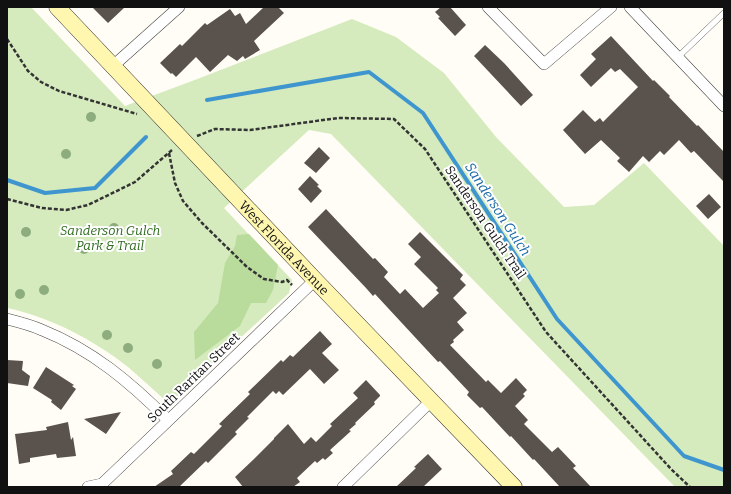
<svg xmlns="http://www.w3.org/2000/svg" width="731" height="494" viewBox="0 0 731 494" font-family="Bitter,serif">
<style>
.green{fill:#d5ebbd}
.forest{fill:#b9dc9c}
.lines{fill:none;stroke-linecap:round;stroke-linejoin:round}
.stream{stroke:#3f96cf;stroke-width:4}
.building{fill:#5a524d}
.lane-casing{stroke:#444;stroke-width:6}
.street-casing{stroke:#444;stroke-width:12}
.secondary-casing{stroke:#333;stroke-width:17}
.path{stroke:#333;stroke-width:2.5;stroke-dasharray:4 2;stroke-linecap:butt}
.lane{stroke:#fff;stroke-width:5.5}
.street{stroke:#fff;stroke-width:11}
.secondary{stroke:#fff6b0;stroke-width:16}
.tree{fill:#8dad7f}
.labels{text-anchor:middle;stroke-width:4;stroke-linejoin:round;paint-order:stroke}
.street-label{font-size:13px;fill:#111;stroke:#fff}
.park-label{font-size:13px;font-style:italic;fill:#2f6b1f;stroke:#fff}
.water-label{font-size:14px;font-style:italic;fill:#1768a6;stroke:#fff}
</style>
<rect width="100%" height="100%" fill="#fffdf5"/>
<path class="green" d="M7,7H31L125,106L200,78L352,19L396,37L444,73L496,137L564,207L594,205L644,163L724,246V487H675L331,134L309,130L224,208L292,280L289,293L169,404C156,392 142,379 128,367C94,340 50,317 7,308Z"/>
<path class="forest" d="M249,234L278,265L273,290L266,303H251L240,326L195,360L194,332L218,303L225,263L235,246L237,235Z"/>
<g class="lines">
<path class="stream" d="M207,100L369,72L423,113L557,319L684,456L724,470
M7,180L45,193L95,188L146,137"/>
</g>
<path class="building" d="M92,7H125L108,23Z
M264,7H278L284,13L254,41L260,50L245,59L243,56L237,61L228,55L210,72L196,57L176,77L172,73L171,74L160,63L180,44L182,46L205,23L207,25L230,9L235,16L240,13L246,24Z
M441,7H450L466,25L455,36L438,18L440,17L435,12Z
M611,36L653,81L654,80L670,96L669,97L697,126L698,125L699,126L724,152V182L694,151L691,153L679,140L664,155L660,151L649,162L643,156L629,172L617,161L620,158L601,140L585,154L563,130L583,110L595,122L600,118L603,122L638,87L620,69L615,72L611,68L591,87L580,75L596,59L591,54Z
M485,45L504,63L533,95L521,106L474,56Z
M319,147L330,158L316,173L304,163Z
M310,176L319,185L317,186L322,191L311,203L298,189Z
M709,194L721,207L708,219L696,206Z
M326,209L373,259L375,258L388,272L384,277L400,294L405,289L423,308L439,293L436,290L438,288L414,264L421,257L408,244L420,232L463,275L460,279L466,285L453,298L467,313L457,322L464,330L453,340L454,342L450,345L486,382L488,380L501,393L516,378L527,390L523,394L525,396L515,406L528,420L524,424L552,452L558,447L576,466L573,468L591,487H560L534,459L533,460L511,436L510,437L482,407L480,408L467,395L469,392L440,361L438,362L375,294L373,296L366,288L308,227Z
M320,331L332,344L322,353L339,370L324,384L310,369L283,395L279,391L276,394L273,391L247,417L249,418L235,432L237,434L208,463L206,461L179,487H154L173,474L171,471L191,452L194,454L222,426L219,424L250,394L248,392L281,360L283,362L290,355L293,357Z
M7,360L23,361L22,370L30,376L28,386L7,383Z
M46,367L74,385L72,386L76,389L61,410L51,402L52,400L33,388Z
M366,380L380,395V396L374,402L375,404L355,423L356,424L349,430L351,431L330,450L333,453L325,460L323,458L317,463L315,461L297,478L300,482L293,487H243L235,477L254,459L274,439V438L288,424L304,444L311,437L316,442L332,426L330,424L358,398L353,393Z
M121,412L106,434L84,419Z
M68,422L71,440L73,437L76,456L57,458L56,454L30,458V462L19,464L15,434L47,430L46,427Z
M428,454L442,469L423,487H396L416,468L414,467Z"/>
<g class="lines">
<g class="lane-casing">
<path id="lane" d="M678,57L724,13"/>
</g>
<g class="street-casing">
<path id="street" d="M488,7L544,64L611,7
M630,7L724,106
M113,66L179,7
M7,319C19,322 31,325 42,330C92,350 130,382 168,420
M88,487L102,484L315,280
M343,487L431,401"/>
</g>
<g class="secondary-casing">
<g id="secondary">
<path id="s1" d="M57,7L315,280L514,487"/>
</g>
</g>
<path class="path" d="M7,39L28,71L41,82L59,91L137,114
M197,136L215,129L250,130L338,118L394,119L425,149L546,332L671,469L690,487
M169,153L175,183L183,201L202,223L247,267L264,279L282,282L287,280L292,285
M7,199L42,208L66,210L88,205L135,182L172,150"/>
<use href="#lane" class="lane"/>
<use href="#street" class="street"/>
<use href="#secondary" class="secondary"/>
</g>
<g class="tree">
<circle cx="91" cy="117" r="5"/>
<circle cx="66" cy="154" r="5"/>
<circle cx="114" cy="228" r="5"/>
<circle cx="26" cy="232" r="5"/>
<circle cx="84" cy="249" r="5"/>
<circle cx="44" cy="290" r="5"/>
<circle cx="20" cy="294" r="5"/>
<circle cx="107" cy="335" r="5"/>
<circle cx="128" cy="348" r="5"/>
<circle cx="157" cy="364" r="5"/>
</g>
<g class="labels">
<g class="street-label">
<text transform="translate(486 222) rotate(56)" y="5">Sanderson Gulch Trail</text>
<text dy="5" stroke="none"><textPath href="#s1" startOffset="331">West Florida Avenue</textPath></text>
<text transform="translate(193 377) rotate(-44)" y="5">South Raritan Street</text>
</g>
<g class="park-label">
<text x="110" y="235">Sanderson Gulch<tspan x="110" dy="15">Park &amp; Trail</tspan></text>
</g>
<g class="water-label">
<text transform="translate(498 209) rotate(57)" y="5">Sanderson Gulch</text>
</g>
</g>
<rect width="731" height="494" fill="none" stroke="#111111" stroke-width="16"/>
</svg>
